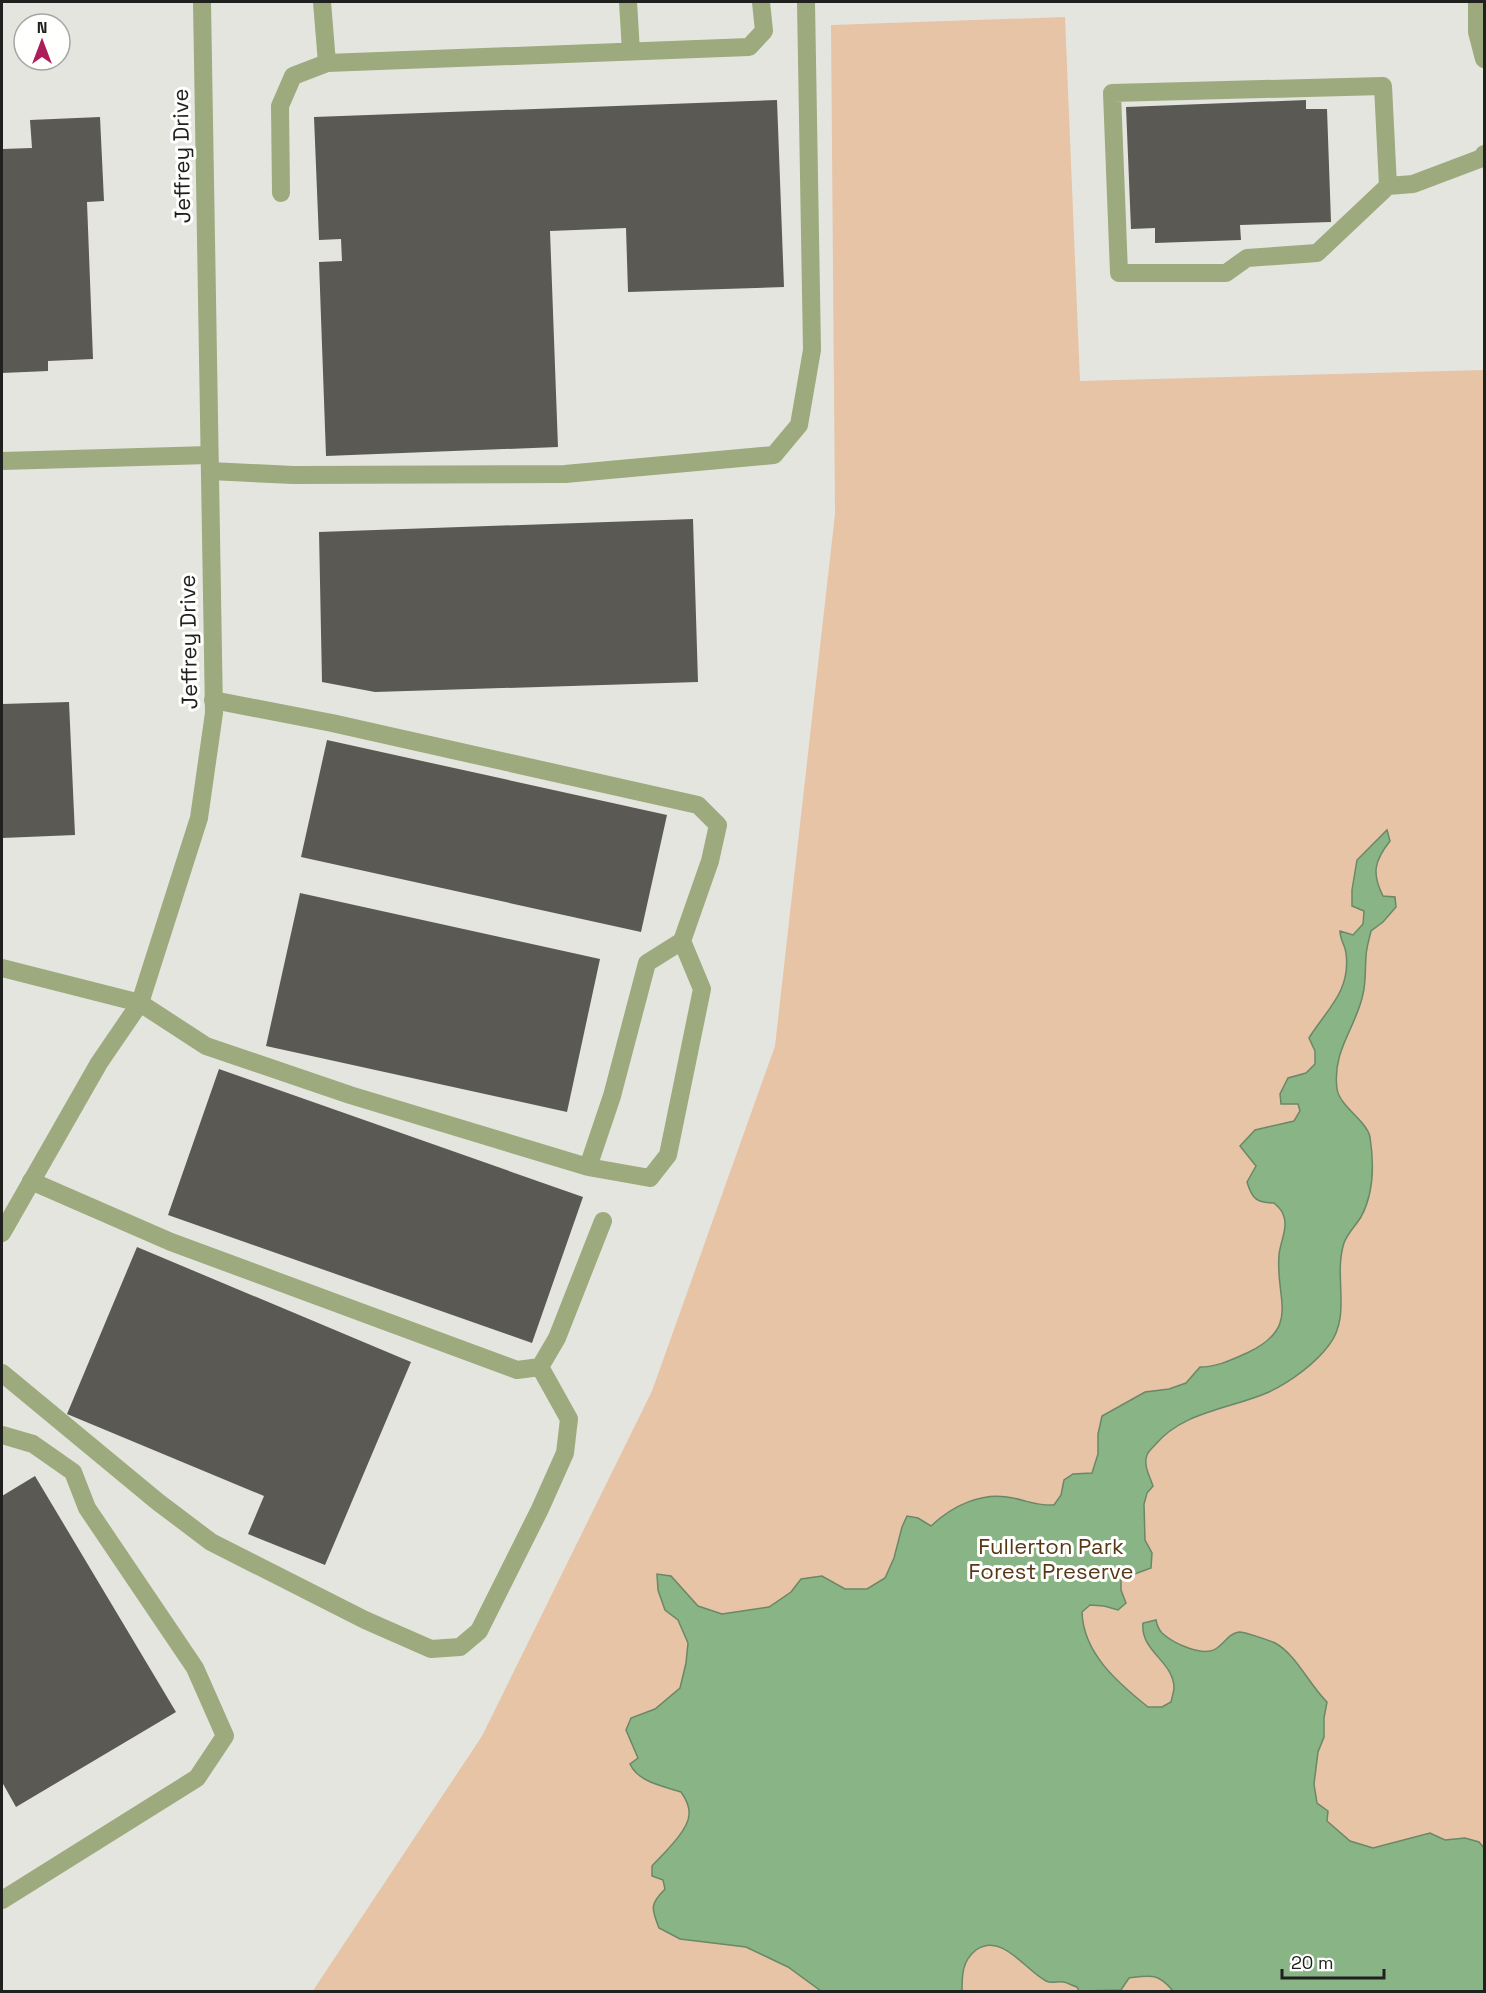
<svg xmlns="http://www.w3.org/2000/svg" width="1486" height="1993" viewBox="0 0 1486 1993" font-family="'Space Grotesk',sans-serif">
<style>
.green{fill:#e7c4a6}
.water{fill:#89b486;stroke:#6a8867;stroke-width:1.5}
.building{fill:#5b5954}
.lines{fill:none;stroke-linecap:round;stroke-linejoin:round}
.service{stroke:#9caa7e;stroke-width:18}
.minor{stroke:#9caa7e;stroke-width:18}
.labels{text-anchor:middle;stroke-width:6;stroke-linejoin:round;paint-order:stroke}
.street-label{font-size:22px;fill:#20201e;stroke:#fffffe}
.park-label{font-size:22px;fill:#583716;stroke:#fffffe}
</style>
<rect width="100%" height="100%" fill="#e5e5df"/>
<path class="green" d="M1065,17L1080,381L1484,370V1991L312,1992L482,1736L652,1391L775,1046L835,514L831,25Z"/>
<path class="water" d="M1387,830L1390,841C1375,860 1371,873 1383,896L1395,897L1396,907L1383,922L1371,931C1369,940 1366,949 1366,957C1365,969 1366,982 1363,994C1356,1028 1332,1050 1337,1089C1340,1107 1367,1121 1370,1137C1374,1163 1374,1193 1361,1217C1356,1225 1347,1234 1344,1243C1333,1277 1352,1315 1329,1345C1315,1364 1290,1382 1269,1392C1231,1409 1183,1411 1155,1445C1153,1447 1148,1452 1147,1455C1143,1465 1150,1477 1153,1486L1147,1493L1144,1504L1145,1540L1152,1553L1151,1568L1121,1579V1590L1126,1603L1118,1610L1104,1606L1090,1605L1082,1612C1083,1653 1118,1683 1148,1707H1162L1171,1702C1172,1697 1174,1692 1174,1687C1173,1661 1140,1651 1143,1623L1156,1620C1157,1625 1159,1630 1162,1633C1173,1643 1203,1658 1217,1648C1226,1642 1228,1634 1239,1632C1245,1632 1268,1640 1275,1643C1296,1654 1310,1686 1327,1702L1324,1718V1737L1318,1752L1314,1784L1317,1803L1328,1811L1327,1821L1350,1841L1373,1848L1430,1833L1445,1840L1465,1838L1479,1842L1484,1848V1991H1173C1158,1973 1151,1975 1129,1978L1121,1990L1079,1991L1077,1987C1073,1986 1068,1983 1064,1982C1057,1981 1052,1984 1046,1981C1025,1970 1002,1932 976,1950C962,1961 962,1975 962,1991H821L788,1967L746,1947L680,1939L659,1928C651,1908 650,1904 665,1889L663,1880L652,1876V1866C663,1854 688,1831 689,1815C690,1806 686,1799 681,1792C663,1786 638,1782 630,1764L638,1758L626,1730L631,1718L655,1709L680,1688L686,1663L688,1643L678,1620L665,1610L658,1590L657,1574L671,1576L698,1606L722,1614L769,1607L791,1592L801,1579L822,1576L845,1589H867L885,1578L894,1558L902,1527L907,1516L918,1518L931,1526C952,1506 982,1491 1013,1498C1029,1501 1036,1506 1054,1505L1061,1495L1064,1480L1073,1474L1092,1473L1098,1454V1434L1102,1416L1145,1392L1169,1389L1186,1383L1200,1367C1217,1367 1231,1360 1247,1353C1302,1327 1275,1300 1279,1255C1280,1242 1289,1227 1283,1214C1282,1210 1277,1206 1274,1203C1257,1203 1252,1199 1247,1182L1256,1166L1240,1146L1255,1130L1294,1121L1300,1111L1298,1104H1281L1280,1094L1288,1078L1306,1073L1315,1064V1051L1309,1038C1327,1009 1351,991 1346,953C1345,945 1340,940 1340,931L1353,935L1363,924L1364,911L1352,906V890L1357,860Z"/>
<path class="building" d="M777,100L784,287L628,292L626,228L550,231L558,447L326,456L319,262L342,261L341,239L319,240L314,117Z
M1306,100V109H1327L1331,222L1240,225L1241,240L1155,243V228L1131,229L1126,107Z
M100,117L104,201L87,202L93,359L48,361V371L2,373V149L32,148L30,120Z
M693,519L698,682L375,692L322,682L319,532Z
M69,702L75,835L2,838V704Z
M327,740L667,815L641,932L301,857Z
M300,893L600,959L567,1112L266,1046Z
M219,1069L583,1197L532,1343L168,1215Z
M137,1247L411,1362L325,1565L248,1534L264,1496L67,1414Z
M35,1476L176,1712L16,1807L2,1782V1496Z"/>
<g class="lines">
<path class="service" d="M322,2L327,63L749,47L764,31L761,2
M628,2L631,51
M1477,2V32L1484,59
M1388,186L1383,86L1112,93L1119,273H1226L1247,258L1317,253L1388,186L1413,184L1482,158L1484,154
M281,193L280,106L293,76L327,63
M2,461L209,455
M210,471L293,475L565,474L774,455L799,425L812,350L806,2
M140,1003L206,1046L350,1095L588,1167L612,1096L647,963L682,941L710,861L718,825L698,805L332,723L213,700
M588,1167L650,1178L668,1155L702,989L682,941
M31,1181L171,1242L517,1370L540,1367L557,1338L603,1221
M2,1373L158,1502L211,1542L365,1620L431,1649L460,1647L479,1631L540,1509L565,1453L569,1419L540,1367
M2,1435L33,1444L73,1472L87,1508L195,1668L225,1736L197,1778L2,1900"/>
<path class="minor" d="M2,968L140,1003
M2,1233L99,1063L140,1003L199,818L214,713L202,2"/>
</g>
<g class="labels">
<g class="street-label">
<text transform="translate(181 156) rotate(-91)" y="8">Jeffrey Drive</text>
<text transform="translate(188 642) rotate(-91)" y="8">Jeffrey Drive</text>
</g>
<g class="park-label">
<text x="1051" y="1554">Fullerton Park<tspan x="1051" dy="25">Forest Preserve</tspan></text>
</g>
</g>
<rect width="1486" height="1993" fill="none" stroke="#20201e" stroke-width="6"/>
<g transform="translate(42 42)"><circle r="28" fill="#fffffe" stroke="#a6a6a4" stroke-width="1.5"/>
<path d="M0-4.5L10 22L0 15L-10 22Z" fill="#ad1e58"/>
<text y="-9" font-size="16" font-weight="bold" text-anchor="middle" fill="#20201e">N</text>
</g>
<path d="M1282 1969v9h102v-9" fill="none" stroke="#20201e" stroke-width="3"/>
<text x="1291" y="1969" font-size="18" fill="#20201e" stroke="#fffffe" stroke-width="4.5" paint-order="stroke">20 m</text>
</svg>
